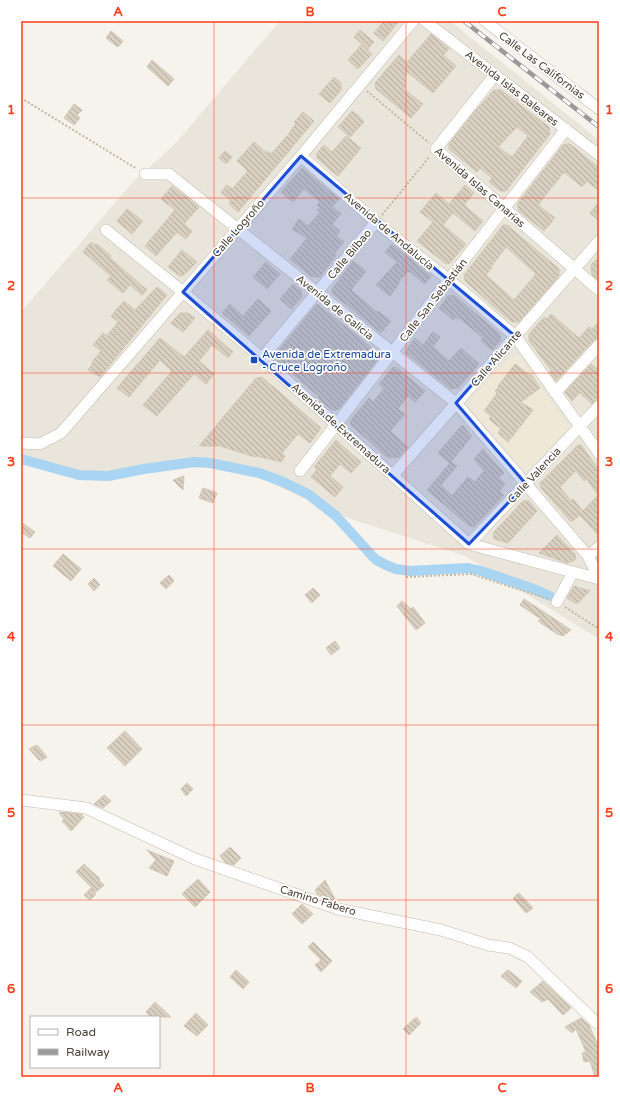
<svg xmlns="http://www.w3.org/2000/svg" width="620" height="1098" viewBox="0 0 620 1098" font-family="'Varela Round',sans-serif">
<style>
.residential{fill:#eae5da}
.education{fill:#efe8d6}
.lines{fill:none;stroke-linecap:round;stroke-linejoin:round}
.canal{stroke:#a9d4f2;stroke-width:10}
.building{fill:url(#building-back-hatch);stroke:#d3c7b4;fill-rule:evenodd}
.minor-casing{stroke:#c2bbae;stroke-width:12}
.path{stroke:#c4b79f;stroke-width:2;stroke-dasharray:2 2;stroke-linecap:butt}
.minor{stroke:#fff;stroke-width:11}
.rail-casing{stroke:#9a9a9a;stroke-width:4.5}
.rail{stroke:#fff;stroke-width:3;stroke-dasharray:9;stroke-linecap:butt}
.marked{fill:#1d4ed8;fill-opacity:0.2;stroke:#1d4ed8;stroke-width:3;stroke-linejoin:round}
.grid{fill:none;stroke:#fc3f1d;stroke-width:1;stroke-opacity:0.55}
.transit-dot{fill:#1a4fb4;stroke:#fff;stroke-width:1.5}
.labels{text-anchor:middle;stroke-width:3.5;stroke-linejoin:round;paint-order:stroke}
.street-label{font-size:11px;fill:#4b4439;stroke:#fff}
.transit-label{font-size:11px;fill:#164399;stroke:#fff;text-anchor:start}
.neatline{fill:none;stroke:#fc3f1d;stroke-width:1.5}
.grid-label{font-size:13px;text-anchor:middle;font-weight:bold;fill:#fc3f1d}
</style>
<defs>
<pattern id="building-back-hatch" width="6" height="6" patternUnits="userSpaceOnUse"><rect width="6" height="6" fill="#d8cfc1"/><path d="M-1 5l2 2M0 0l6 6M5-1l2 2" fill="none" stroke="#b1aa9e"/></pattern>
</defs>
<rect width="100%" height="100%" fill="#f6f3ec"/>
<path class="residential" d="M280,21H450L599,140V639L465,556L345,517L227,463L102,479L21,457V312L133,182L174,145Z"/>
<path class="education" d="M511,356H518L569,428L526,472L471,408V401Z"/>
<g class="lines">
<path class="canal" d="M21,459L79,475L108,476L144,469L194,462L210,463L259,473L281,481L308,494L336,516L375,559L386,565L396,569L410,571L468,568L481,571L534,589L550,596"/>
</g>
<path class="building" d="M384,21H399L383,41L374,33Z
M360,30L374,42L368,49L354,37Z
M111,31L123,41L118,47L106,38Z
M431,34L449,49L443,55L456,66L433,93L406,71L405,90L423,104L411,118L376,89L375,83L399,55L407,62Z
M362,44L372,54L358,69L348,60Z
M152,60L174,79L168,86L147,67Z
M334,77L341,83V90L330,103L319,94Z
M494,90H501L549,127L550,134L506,191H500L489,182L492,178L480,168L477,172L449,149V144L475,111ZM517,127L528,136L512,157L498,147Z
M74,104L82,110L77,115L80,118L74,125L64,118Z
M352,111L358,115L364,122L350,137L338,127Z
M303,112L314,121L238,212L229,204L231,201L221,192L227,185L232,189L248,171L237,161L254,142L267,153L268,151L271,154L288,135L296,123L294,122Z
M346,136L361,148L338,176L321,162L317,158V153L324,145L332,152Z
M566,144H570L599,168V191L587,181L582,187L564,172L538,205L555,218L544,231L518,210V203L563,145Z
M225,151L232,157L226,164L219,158Z
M302,168L339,199L332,207L341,214L332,224L340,231L336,236L344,242L335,253L336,255L334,258L320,277H312L290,259L307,238L292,229L299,219L308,226L320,212L317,210L320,207L317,205L320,202L304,189L293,202L281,192Z
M465,185L474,193L464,205L483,221L475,231L453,213L443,225L466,244L450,263L446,264L417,241L433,222L420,212L436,193L449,204Z
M172,186L199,207L184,224L192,231L186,239L177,232L156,256L145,246L175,210L161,199Z
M599,202V221L590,213Z
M127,209L143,221L132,234L117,221Z
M503,225H507L559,269V276L519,322H512L502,314L465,281L464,275ZM506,247L536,274L514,300L486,275L492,267H491Z
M91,242L95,245L97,244L111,256L109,257L147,290L142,295L130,285L123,293L107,280L111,276L83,252Z
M392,244L431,276L425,284L408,271L398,283L399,284L390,296L376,285L397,262L385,252Z
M182,250L197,262L184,275L180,276L168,267Z
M599,257V281L592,275L591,265Z
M353,261L366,271L351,290L377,312L378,311L391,321L381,333L332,293V289Z
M266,262L280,274L267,289L253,277Z
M293,284L301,290L302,297L291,309L280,299Z
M157,287L167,295L100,377L88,370L93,363L92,362L101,351L93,345L103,333L107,336L118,322L111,316L124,301L135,310Z
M454,295L500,334L501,340L492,350L481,341L483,338L459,318L458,319L455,317L453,320L439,308L448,296Z
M258,299L271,311L249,336L222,313L230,304L243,316Z
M317,304L358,336L377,353L378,359L339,409L335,410H332L322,402L317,395L273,357Z
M180,313H188L195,318L183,332L171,323Z
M551,314L579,338L589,327L592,329L599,322V338L594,340L556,381L549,372L551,370L529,341V334L544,317L547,319Z
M208,330L233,352L228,358L212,345L199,361L214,374L206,384L194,374L157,416L143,405L172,371L160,360L129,397L117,388L160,338L184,357Z
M433,332L440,337L433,347L449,361L461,348L479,364L458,388L451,389L406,353V350L415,338L423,345Z
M515,364L530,375L531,374L540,388L521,402L533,410L508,442L498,433L501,429L489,419L491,416L484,411L497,393L495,391L499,387L498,386Z
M591,364L599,370V396L592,404L580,393L572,401L565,392Z
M396,367L425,391L415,402L408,396L398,409L405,414L390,431L408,447L399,457L388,458L351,425L350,421L369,398L373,402L384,389L379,384L392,368Z
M262,377L321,428L310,443L298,434L282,453L285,456L281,462L256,456L255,457L220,446H199L256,378Z
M462,425L472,436L451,462L457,466L441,485L452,496L468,477L475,482L484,471L474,459L483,449L504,473L499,478L505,484L499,492L504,495L474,527L469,526L427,490L450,463L438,453Z
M336,440L361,462L351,473L340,464L330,476L343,487L335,497L311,477L317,469L314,467Z
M578,445H581L599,470V536L580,515L571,522L541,488L540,483ZM576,471L584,481L586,478L598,495L583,511L573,499L571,501L560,487Z
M184,476L183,490L173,480Z
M203,488L217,493L213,503L199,498Z
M523,501H529L537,511L508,543L494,539L493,533Z
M21,522L35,532L30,538L21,532Z
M557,535L575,554L576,559L573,561L567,563L539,553Z
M63,554L81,569L71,581L53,566Z
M169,575L174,581L166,589L160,583Z
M94,578L100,585L94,591L88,584Z
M574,586L590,591L577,604L567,598Z
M313,588L320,595L312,603L305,595Z
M524,599L544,612L571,630L563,636L557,634L538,621L541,619L520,605Z
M402,601L411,609L413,607L425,623L416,630L397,606Z
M335,641L340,648L331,655L326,648Z
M125,731L142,749L125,766L107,748Z
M37,745L47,757L40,761L29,749Z
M187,783L193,789L186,796L181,789Z
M104,795L111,801L103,808L94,804Z
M60,812L81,814L84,817L71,831L62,821L64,819L59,813Z
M230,847L241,858L234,865L226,863L220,856Z
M147,850L174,861L167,876L149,868L156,860Z
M84,864L100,879L99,880L104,885L96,892L76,872Z
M198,879L210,892L195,907L182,894Z
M325,880L335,899L333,900L317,894L315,890Z
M91,888L96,894L90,900L84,895Z
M519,893L533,908L526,913L513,898Z
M302,904L313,914L302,924L292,914Z
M313,942L332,961L321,972L315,965L321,960L308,947Z
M236,970L249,982L243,989L230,977Z
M508,970L522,981L516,988L501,976Z
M543,981L571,1008L563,1015L548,999L542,1002L530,992Z
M155,1002L171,1017H151L146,1012Z
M196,1013L208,1025L197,1036L184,1026Z
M416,1017L421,1023L409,1035L403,1029Z
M581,1018L589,1025L599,1047V1077H595L590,1061L584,1062L582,1053L586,1052L576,1029L572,1033L565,1027Z"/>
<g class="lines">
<g class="minor-casing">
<path id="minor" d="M425,21L599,155
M485,21L599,109
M495,75L436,149L599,290
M301,156L376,222L459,288L515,336L599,453
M145,174H169L456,403L588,556L599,578
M106,230L183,292L262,358L469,544L599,579
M262,358L376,222
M555,393L599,345
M21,443L40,444L61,433L301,156L413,21
M300,471L566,129
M393,475L599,241
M469,544L599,406
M588,556L599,547
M557,602L573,572
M21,800L86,808L195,859L338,909L441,930L488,945L509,948L528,957L599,1025"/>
</g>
<path class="path" d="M367,91L429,143
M21,98L137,169
M382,215L430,156
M406,577L471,574L548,599
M565,607L599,629"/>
<use href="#minor" class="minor"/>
<g class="rail-casing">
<path id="rail" d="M464,21L599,127"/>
</g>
<use href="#rail" class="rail"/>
</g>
<path class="marked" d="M301,156L515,336L456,403L526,484L469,544L183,292Z"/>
<path class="grid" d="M214,21V1077M406,21V1077M21,198H599M21,373H599M21,549H599M21,725H599M21,900H599"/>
<rect class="transit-dot" x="250" y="356" width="8" height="8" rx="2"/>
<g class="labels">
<g class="street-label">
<text transform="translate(542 65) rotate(37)" y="4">Calle Las Californias</text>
<text transform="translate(512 88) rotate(38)" y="4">Avenida Islas Baleares</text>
<text transform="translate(480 187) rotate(41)" y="4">Avenida Islas Canarias</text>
<text transform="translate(238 228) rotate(-49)" y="4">Calle Logroño</text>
<text transform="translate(389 231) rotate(40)" y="4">Avenida de Andalucía</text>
<text transform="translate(349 254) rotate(-50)" y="4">Calle Bilbao</text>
<text transform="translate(433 300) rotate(-52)" y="4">Calle San Sebastián</text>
<text transform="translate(335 307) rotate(39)" y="4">Avenida de Galicia</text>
<text transform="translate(496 358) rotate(-49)" y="4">Calle Alicante</text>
<text transform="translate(341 428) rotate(42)" y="4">Avenida de Extremadura</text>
<text transform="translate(534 475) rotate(-47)" y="4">Calle Valencia</text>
<text transform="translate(318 900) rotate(17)" y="4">Camino Fabero</text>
</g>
<g class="transit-label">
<text x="262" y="358">Avenida de Extremadura<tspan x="262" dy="13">- Cruce Logroño</tspan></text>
</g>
</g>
<rect width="620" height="1098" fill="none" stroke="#ffffff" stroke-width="44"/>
<rect x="30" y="1016" width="130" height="52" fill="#ffffff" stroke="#b7b4b0"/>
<rect x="38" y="1029" width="20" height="6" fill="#ffffff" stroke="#b7b4b0"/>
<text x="66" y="1036" font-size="12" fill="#4b4439">Road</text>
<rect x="38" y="1049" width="20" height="6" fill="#9a9a9a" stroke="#b7b4b0"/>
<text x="66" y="1056" font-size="12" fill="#4b4439">Railway</text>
<rect x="22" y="22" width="576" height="1054" class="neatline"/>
<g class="grid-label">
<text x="118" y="16">A</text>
<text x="310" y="16">B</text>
<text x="502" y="16">C</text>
<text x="11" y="114">1</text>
<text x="609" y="114">1</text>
<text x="11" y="290">2</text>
<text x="609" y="290">2</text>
<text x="11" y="466">3</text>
<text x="609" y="466">3</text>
<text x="11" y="641">4</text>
<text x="609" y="641">4</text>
<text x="11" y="817">5</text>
<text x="609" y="817">5</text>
<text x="11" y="993">6</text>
<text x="609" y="993">6</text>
<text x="118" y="1092">A</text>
<text x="310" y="1092">B</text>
<text x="502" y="1092">C</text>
</g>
</svg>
